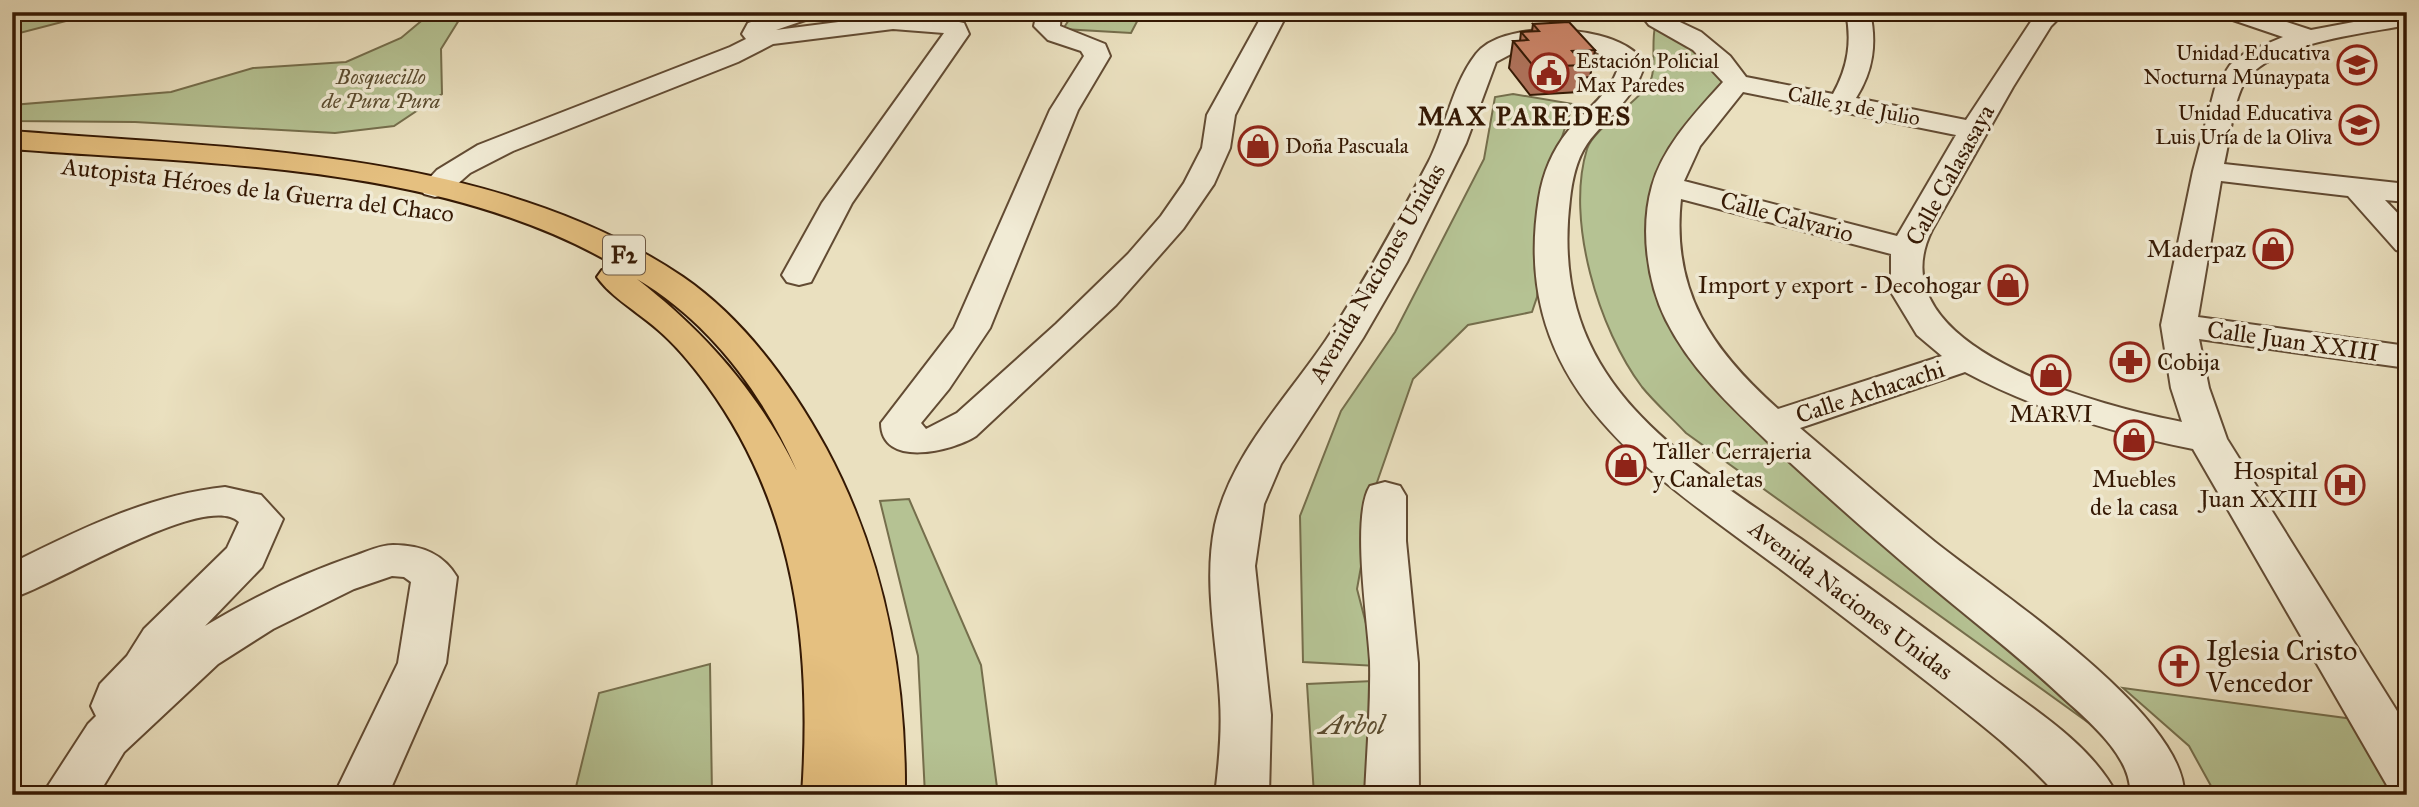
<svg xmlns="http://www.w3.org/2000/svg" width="2419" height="807" viewBox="0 0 2419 807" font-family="'IM FELL Great Primer',serif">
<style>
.green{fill:#b5c293;stroke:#756e4c;stroke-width:2}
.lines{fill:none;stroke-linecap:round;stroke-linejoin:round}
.stream{stroke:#727a71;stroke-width:7}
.minor-casing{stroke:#624b33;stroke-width:4}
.highway-casing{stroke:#351904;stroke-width:4}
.minor{fill:#f1ebd5;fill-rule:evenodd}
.highway{fill:#e5c080;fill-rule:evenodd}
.wall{fill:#ae7159;stroke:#351904;stroke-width:2}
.building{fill:#ca8367;stroke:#351904;stroke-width:2}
.labels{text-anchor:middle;stroke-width:7;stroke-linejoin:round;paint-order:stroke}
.far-poi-label{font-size:21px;fill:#351904;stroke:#f1ebd5;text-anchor:end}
.far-park-label{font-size:21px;font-style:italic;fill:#5b4c2f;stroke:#f1ebd5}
.far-street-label{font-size:21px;fill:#351904;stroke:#f1ebd5}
.shield{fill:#f1ebd5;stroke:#6d5843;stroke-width:2}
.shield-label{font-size:23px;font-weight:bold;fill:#351904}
.street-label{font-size:24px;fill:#351904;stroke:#f1ebd5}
.poi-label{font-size:24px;fill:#351904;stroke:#f1ebd5;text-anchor:end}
.far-district-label{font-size:26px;font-weight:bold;letter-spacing:2px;fill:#351904;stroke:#f1ebd5}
.near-poi-label{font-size:28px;fill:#351904;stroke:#f1ebd5;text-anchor:start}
.near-park-label{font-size:28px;font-style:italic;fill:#5b4c2f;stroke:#f1ebd5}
</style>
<rect width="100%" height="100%" fill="#eae0bf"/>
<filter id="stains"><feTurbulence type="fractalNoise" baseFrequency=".00286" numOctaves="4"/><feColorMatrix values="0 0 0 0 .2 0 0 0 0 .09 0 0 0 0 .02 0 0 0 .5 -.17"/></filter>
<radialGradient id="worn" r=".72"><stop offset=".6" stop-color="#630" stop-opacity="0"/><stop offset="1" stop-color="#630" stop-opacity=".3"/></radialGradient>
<path class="green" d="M12,12H169L89,15L12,35Z
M432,12H464L441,49L442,94L394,126L335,133L135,122L12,121V105L171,92L253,68L346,62L401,38Z
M1074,12H1142L1131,33L1063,29Z
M1655,27L1706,55L1724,86L1652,188L1702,373L2093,726L1686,433C1672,418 1655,403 1642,387C1599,330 1565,220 1587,149C1594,128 1637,103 1649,84C1657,71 1651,43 1655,27Z
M1513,94L1573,104L1548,179L1537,297L1532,312L1468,325L1413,379L1375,488L1357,589L1377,666L1303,662L1300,516L1341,411L1395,332L1484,159L1495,97Z
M909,499L981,665L998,795H925L918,656L880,501Z
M710,664L712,795H574L599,693Z
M1395,680L1389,795H1314L1307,684Z
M2123,688L2353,719L2395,795H2216L2189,746Z"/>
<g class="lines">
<path class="stream" d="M226,15L237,12"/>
<g class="minor-casing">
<path id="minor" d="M781,12H818L814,17L776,30L893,15H925L964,23L969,34L852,203L811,282L799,285L787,282L782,275L822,203L944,33L893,29L773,44L738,62L513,151L470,173L446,194L435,197L424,194L420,188L437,170L478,145L730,47L746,39L742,34L748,23Z
M1037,12H1061L1060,26L1105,44L1110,56L1078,110L990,328L949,389L921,423L926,429L957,413L1056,324L1128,254L1161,216L1184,183L1202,148L1207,115L1264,12H1288L1235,115L1230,148L1214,184L1183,229L1116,305L976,436C953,451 881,469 881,423L954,328L1050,110L1084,56L1081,51L1048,40L1034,26Z
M1846,12H1870C1877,44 1873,71 1856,98L1966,120L2034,17L2039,12H2065L2051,26L2013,87L1932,230C1873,348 2103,407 2182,422L2171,388L2161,325L2193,171L2215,88L2230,65L2245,53L2283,37L2224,17L2220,12H2256L2311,30L2407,12V25C2363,34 2265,43 2243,85C2232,107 2230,140 2224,164L2407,184V202L2385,200L2407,223V253L2396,250L2348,196L2221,181L2198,317L2407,346V368L2199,339L2209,388L2227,439L2407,727V793L2388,787L2193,449C2113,433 2036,410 1965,372L1800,428C1845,466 1889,505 1935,542C1995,590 2186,715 2184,795H2130C2133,756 2086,719 2059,694C2017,655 1970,619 1926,582C1877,541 1830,499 1783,456C1740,415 1693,374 1666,320C1647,282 1640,228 1652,186C1663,146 1696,112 1723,82L1693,50L1649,25L1645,20L1649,15H1665L1701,32L1730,56L1746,77L1833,94C1848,67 1852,42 1846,12ZM1743,92L1956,135L1897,236L1684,181L1700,146ZM1681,199L1891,254V292L1917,335L1942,356L1778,409C1712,350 1671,292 1681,199Z
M1544,29C1576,30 1625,34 1645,63C1636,98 1607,116 1587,144C1576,160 1572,181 1570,199C1548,380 1673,450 1801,539C1866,585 1930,632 1994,680C2037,711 2093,747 2117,795H2057C2020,753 1974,719 1930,684C1880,645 1830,606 1779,568C1649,471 1508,388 1539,198C1543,173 1552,151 1568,131C1586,109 1611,94 1619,65L1594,51L1564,45L1526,46L1496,62L1466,143L1407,262L1363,338L1281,464L1264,504L1255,566L1271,715L1269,795H1215C1219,763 1222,731 1220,700C1217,642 1203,583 1215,525C1231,454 1286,399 1326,340C1364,283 1397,222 1429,161C1446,127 1452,85 1476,54C1491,35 1521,32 1544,29Z
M1385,482L1400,486L1406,496V541L1418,663L1419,795H1365C1367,750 1371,705 1370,661C1368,622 1351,516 1370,486Z
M225,487L261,495L283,519L262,567L205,626C253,597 304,573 357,555C368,551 381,545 393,545C420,545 443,553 457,577L446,663L388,795H334L398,663L411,582L404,577L392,576L354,589L273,629L218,664L124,752L98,795H42L88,724L96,716L91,706L100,684L127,656L144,629L227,548L239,522C206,490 54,586 12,598V563C80,529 149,495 225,487Z"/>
</g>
<g class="highway-casing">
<path id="highway" d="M12,131C232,149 494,149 683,277C744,319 791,384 826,448C884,556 906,673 905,795H802C812,648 796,507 707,385C693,366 675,344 657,329C638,312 612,298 597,277L602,270L620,268C444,163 211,165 12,149ZM637,279C710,322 763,394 797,471C758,392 706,333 637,279Z"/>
</g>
<use href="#minor" class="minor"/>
<use href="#highway" class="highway"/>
</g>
<path class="wall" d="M1533,24L1595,50L1590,77L1582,78L1579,92L1530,95L1509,68L1513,41H1520L1521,32L1532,31Z"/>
<path class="building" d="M1569,22L1595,50L1572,51L1584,65L1534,67L1513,41L1528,40L1521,32L1539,31L1533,24Z"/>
<defs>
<g id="school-ring" transform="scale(2.0125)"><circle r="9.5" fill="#f1ebd5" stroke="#8f2418" stroke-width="1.5"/><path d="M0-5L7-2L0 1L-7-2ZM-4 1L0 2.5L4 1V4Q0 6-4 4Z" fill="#8f2418"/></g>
<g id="civic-ring" transform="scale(2.0125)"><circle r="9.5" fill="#f1ebd5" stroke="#8f2418" stroke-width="1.5"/><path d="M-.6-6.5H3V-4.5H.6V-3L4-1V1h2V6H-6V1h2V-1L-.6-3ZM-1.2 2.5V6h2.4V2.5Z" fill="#8f2418"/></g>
<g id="shop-ring" transform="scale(2.0125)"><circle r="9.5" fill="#f1ebd5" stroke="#8f2418" stroke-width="1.5"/><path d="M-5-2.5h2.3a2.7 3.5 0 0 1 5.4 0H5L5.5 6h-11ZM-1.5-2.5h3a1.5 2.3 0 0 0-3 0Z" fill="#8f2418"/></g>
<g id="pharmacy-ring" transform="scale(2.0125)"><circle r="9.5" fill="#f1ebd5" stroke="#8f2418" stroke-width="1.5"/><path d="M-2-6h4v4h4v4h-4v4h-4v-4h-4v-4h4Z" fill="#8f2418"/></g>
<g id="hospital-ring" transform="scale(2.0125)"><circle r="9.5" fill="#f1ebd5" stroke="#8f2418" stroke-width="1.5"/><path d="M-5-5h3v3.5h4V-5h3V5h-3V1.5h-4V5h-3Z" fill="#8f2418"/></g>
<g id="church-ring" transform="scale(2.0125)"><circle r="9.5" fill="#f1ebd5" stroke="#8f2418" stroke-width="1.5"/><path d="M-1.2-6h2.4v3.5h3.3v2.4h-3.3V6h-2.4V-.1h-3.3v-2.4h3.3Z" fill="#8f2418"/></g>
</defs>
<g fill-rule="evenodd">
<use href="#school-ring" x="2357" y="65"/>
<use href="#civic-ring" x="1549" y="73"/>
<use href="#school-ring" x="2359" y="125"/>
<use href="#shop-ring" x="1258" y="146"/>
<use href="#shop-ring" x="2273" y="249"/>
<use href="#shop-ring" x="2008" y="285"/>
<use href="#pharmacy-ring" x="2130" y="362"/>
<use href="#shop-ring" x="2051" y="375"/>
<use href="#shop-ring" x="2134" y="440"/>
<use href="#shop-ring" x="1626" y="465"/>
<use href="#hospital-ring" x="2345" y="485"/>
<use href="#church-ring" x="2179" y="666"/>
</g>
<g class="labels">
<g class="far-poi-label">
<text x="2330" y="60">Unidad Educativa<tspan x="2330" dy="24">Nocturna Munaypata</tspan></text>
<text x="1576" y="68" text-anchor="start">Estación Policial<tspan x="1576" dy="24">Max Paredes</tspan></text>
<text x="2332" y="120">Unidad Educativa<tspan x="2332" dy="24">Luis Uría de la Oliva</tspan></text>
<text x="1285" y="153" text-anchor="start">Doña Pascuala</text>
</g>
<g class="far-park-label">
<text x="381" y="84">Bosquecillo<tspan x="381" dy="24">de Pura Pura</tspan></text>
</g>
<g class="far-street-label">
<text transform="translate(1854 106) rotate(11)" y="7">Calle 31 de Julio</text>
</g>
<rect class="shield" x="603" y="235.5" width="42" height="39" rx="5"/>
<g class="shield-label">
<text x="624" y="263">F2</text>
</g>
<g class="street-label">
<text transform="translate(1950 175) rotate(-61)" y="8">Calle Calasasaya</text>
<text transform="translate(258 190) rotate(7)" y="8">Autopista Héroes de la Guerra del Chaco</text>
<text transform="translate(1787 217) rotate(15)" y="8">Calle Calvario</text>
<text transform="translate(1377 273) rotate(-60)" y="8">Avenida Naciones Unidas</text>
<text transform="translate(2293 341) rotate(8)" y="8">Calle Juan XXIII</text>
<text transform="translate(1870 392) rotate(-18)" y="8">Calle Achacachi</text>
<text transform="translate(1851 600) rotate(37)" y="8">Avenida Naciones Unidas</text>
</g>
<g class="poi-label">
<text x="2246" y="257">Maderpaz</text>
<text x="1981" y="293">Import y export - Decohogar</text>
<text x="2157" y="370" text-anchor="start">Cobija</text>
<text x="2051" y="422" text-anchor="middle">MARVI</text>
<text x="1653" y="459" text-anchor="start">Taller Cerrajeria<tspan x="1653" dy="28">y Canaletas</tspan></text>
<text x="2318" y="479">Hospital<tspan x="2318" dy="28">Juan XXIII</tspan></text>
<text x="2134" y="487" text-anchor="middle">Muebles<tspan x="2134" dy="28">de la casa</tspan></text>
</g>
<g class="far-district-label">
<text x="1525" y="125">MAX PAREDES</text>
</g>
<g class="near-poi-label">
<text x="2206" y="660">Iglesia Cristo<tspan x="2206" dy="32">Vencedor</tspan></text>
</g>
<g class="near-park-label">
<text x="1352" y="734">Arbol</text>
</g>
</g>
<rect width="2419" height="807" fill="none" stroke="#eae0bf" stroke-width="42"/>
<rect x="14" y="14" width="2391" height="779" fill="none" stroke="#351904" stroke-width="3.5"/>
<rect x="21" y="21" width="2377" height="765" fill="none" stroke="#351904" stroke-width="2"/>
<rect width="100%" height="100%" filter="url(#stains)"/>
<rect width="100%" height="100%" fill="url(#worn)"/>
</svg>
